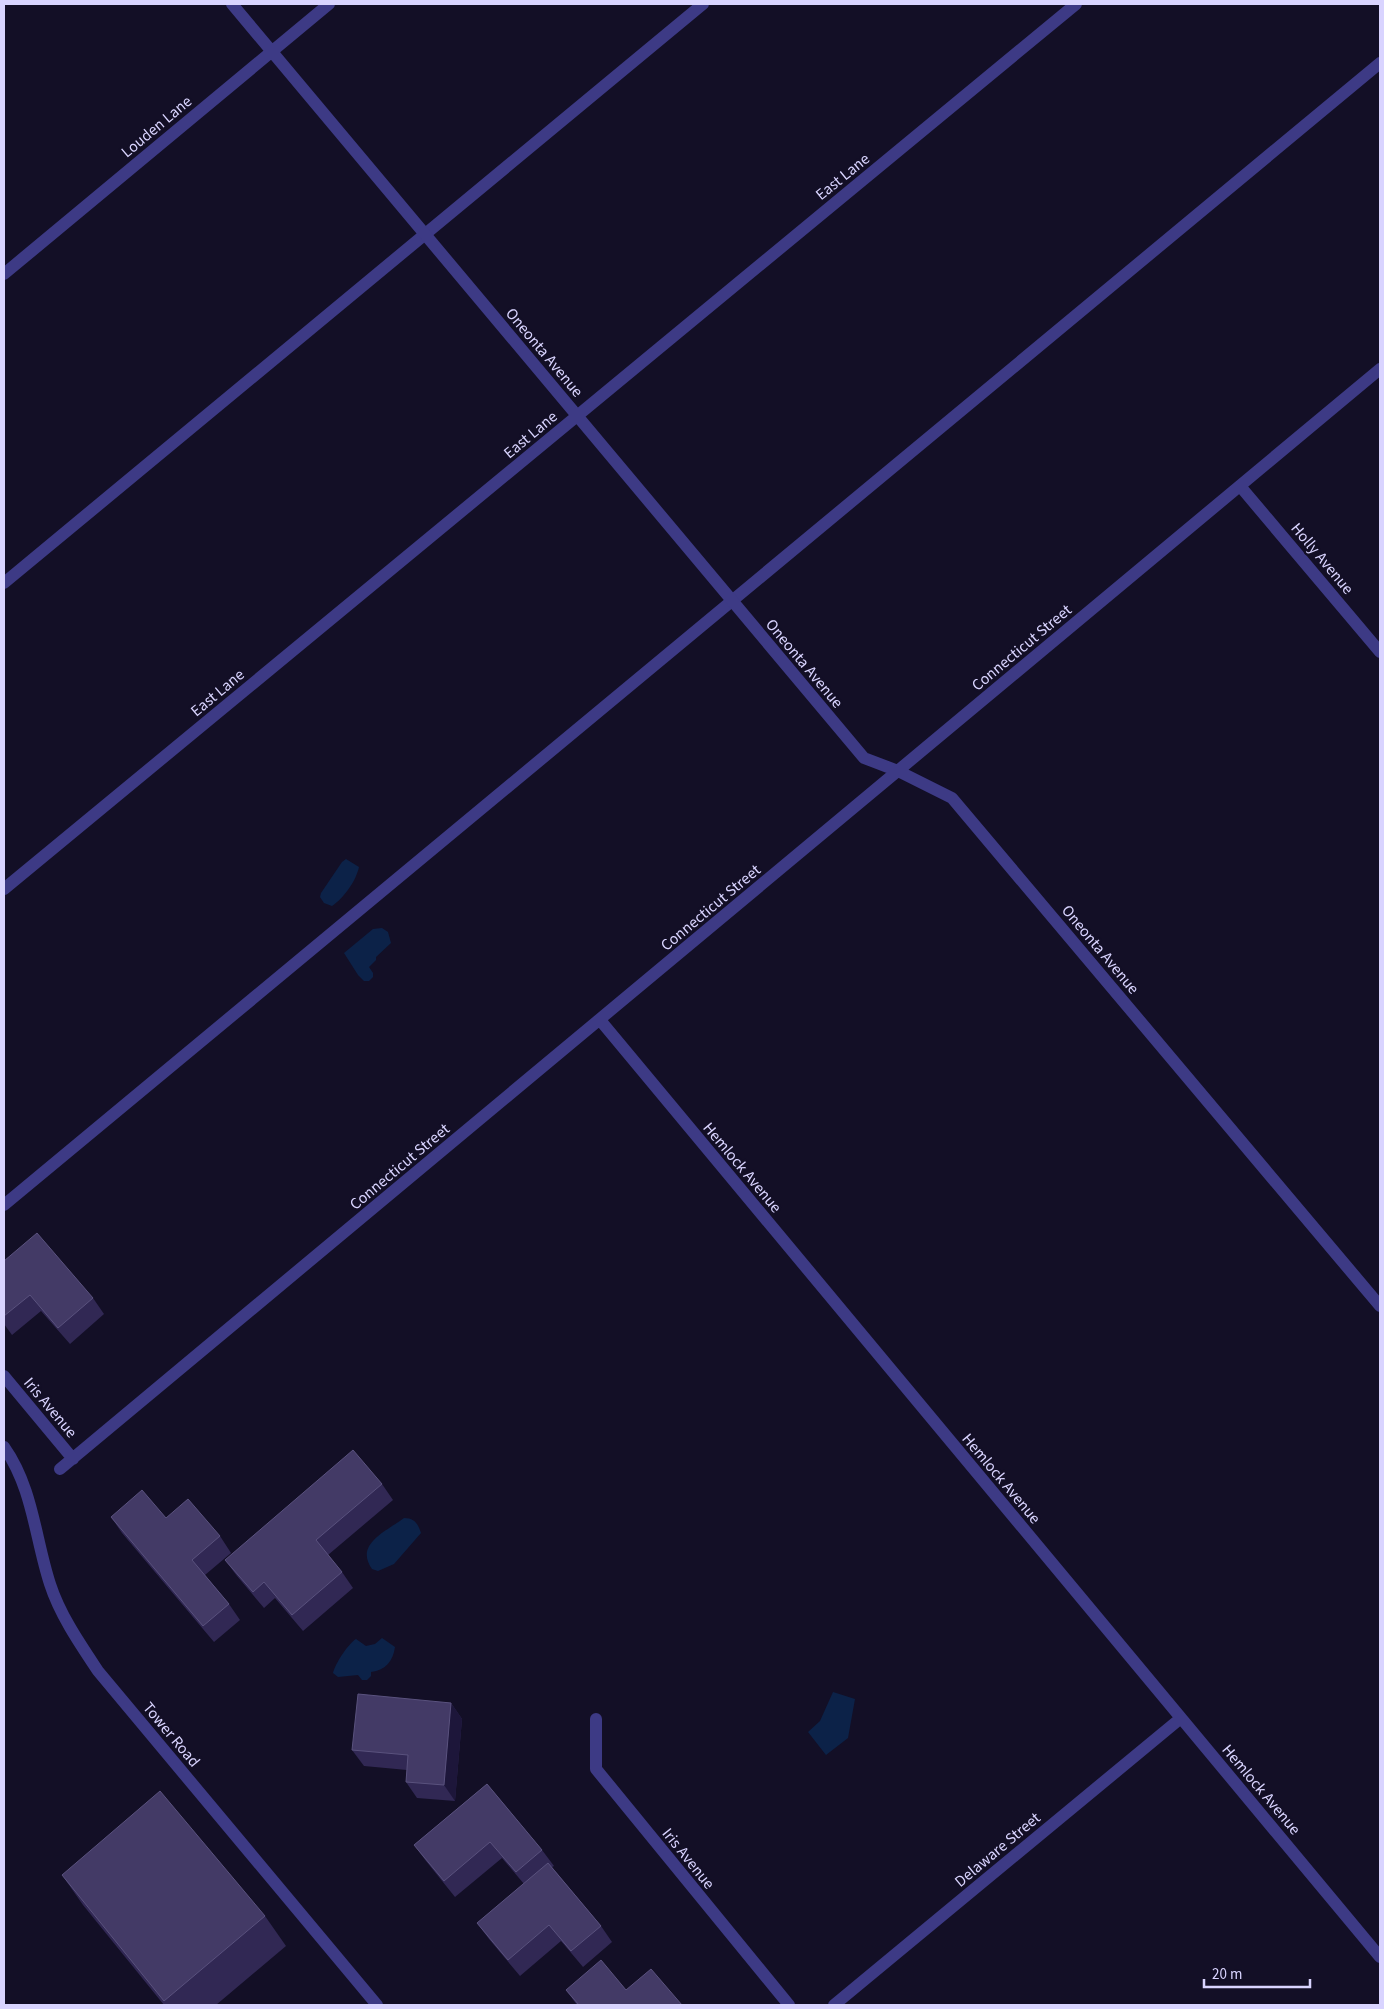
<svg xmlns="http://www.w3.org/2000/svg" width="1384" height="2009" viewBox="0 0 1384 2009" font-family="'Source Sans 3',sans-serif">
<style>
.water{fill:#0c2248}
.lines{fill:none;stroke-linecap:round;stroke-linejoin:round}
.lane{stroke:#3d3a85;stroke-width:12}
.street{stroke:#3d3a85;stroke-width:12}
.wall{fill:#312854}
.shaded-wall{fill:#1d163a}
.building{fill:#433a66;stroke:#5a527e}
.labels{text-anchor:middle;stroke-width:4.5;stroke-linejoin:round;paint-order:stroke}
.street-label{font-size:16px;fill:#d9d4ff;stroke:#130f26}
</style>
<rect width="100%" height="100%" fill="#130f26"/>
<path class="water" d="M346,859L359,867C356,881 344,898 332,906L324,903L320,897L321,893L342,862Z
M382,928L388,932L391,943L376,957V960L369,967L373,973V977L369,981H364L358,975L344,953L373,929Z
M404,1518C415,1518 418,1524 421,1533L394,1564L378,1571L372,1569C354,1544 387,1531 404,1518Z
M382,1638L395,1647C393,1661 386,1670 371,1672V1676L367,1680H362L358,1675L338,1677L333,1673C335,1664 348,1644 356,1639L366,1646L375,1644Z
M833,1692L855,1699L848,1738L826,1755L808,1732L820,1721Z"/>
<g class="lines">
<path class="lane" d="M4,583L703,4
M4,1205L1380,63"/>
<path class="street" d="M232,4L864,758L898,771L952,798L1380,1306
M4,274L329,4
M1240,486L1380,652
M4,889L1076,4
M600,1020L1380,1957
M4,1376L73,1459
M4,1447C33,1488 35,1538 50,1584C60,1615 80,1644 98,1671L377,2005
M60,1469L1380,369
M596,1719V1769L789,2005
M834,2005L1181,1718"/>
</g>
<path class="wall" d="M4,1261L93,1298L104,1314L70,1344L41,1311L12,1335L4,1324Z
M382,1484L393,1500L328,1555L342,1572L353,1588L303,1631L275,1598L264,1608L237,1576L225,1560Z
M111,1517L220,1536L231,1553L205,1575L229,1604L240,1620L214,1642L122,1533Z
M451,1703L462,1719L455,1801L417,1798L406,1782L407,1770L364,1766L352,1750Z
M487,1784L542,1850L554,1866L552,1867L601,1926L612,1942L583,1967L561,1941L520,1976L489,1939L477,1923L524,1884L502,1858L455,1897L426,1861L414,1845Z
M62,1875L265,1916L286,1946L216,2005H164L83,1905Z
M566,1990H626L682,2005H577Z"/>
<path class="shaded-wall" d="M451,1703L462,1719L455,1801L444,1785Z"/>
<path class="building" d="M37,1233L93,1298L58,1328L30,1295L4,1316V1261Z
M353,1450L382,1484L316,1540L342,1572L292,1615L264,1582L253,1592L225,1560Z
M142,1490L166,1518L188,1499L220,1536L192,1560L229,1604L203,1626L111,1517Z
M358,1694L451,1703L444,1785L406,1782L408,1755L352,1750Z
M487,1784L542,1850L516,1872L490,1842L444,1881L414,1845Z
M160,1791L265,1916L164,2001L62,1875Z
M548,1863L601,1926L571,1951L549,1925L508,1960L477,1923Z
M601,1960L626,1990L651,1969L682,2005H579L566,1990Z"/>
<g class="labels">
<g class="street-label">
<text transform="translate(156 126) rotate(-40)" y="6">Louden Lane</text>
<text transform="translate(842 176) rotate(-39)" y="6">East Lane</text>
<text transform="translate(545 352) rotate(50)" y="6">Oneonta Avenue</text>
<text transform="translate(530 434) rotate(-40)" y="6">East Lane</text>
<text transform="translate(1323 558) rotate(50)" y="6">Holly Avenue</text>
<text transform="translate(1021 647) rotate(-40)" y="6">Connecticut Street</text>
<text transform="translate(805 663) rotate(50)" y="6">Oneonta Avenue</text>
<text transform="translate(217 692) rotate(-40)" y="6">East Lane</text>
<text transform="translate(710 907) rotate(-40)" y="6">Connecticut Street</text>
<text transform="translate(1101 949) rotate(50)" y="6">Oneonta Avenue</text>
<text transform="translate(399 1166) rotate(-40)" y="6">Connecticut Street</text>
<text transform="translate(743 1167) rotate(50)" y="6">Hemlock Avenue</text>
<text transform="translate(51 1407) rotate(50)" y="6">Iris Avenue</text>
<text transform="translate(1002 1478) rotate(50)" y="6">Hemlock Avenue</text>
<text transform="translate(172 1734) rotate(50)" y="6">Tower Road</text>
<text transform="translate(1262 1789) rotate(50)" y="6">Hemlock Avenue</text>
<text transform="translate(997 1849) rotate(-40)" y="6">Delaware Street</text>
<text transform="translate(689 1858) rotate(51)" y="6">Iris Avenue</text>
</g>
</g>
<rect width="1384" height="2009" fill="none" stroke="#d9d4ff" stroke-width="10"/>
<path d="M1204 1979v8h106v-8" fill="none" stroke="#d9d4ff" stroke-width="2.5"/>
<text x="1212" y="1979" font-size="15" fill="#d9d4ff" stroke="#130f26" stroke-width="4" paint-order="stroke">20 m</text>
</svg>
